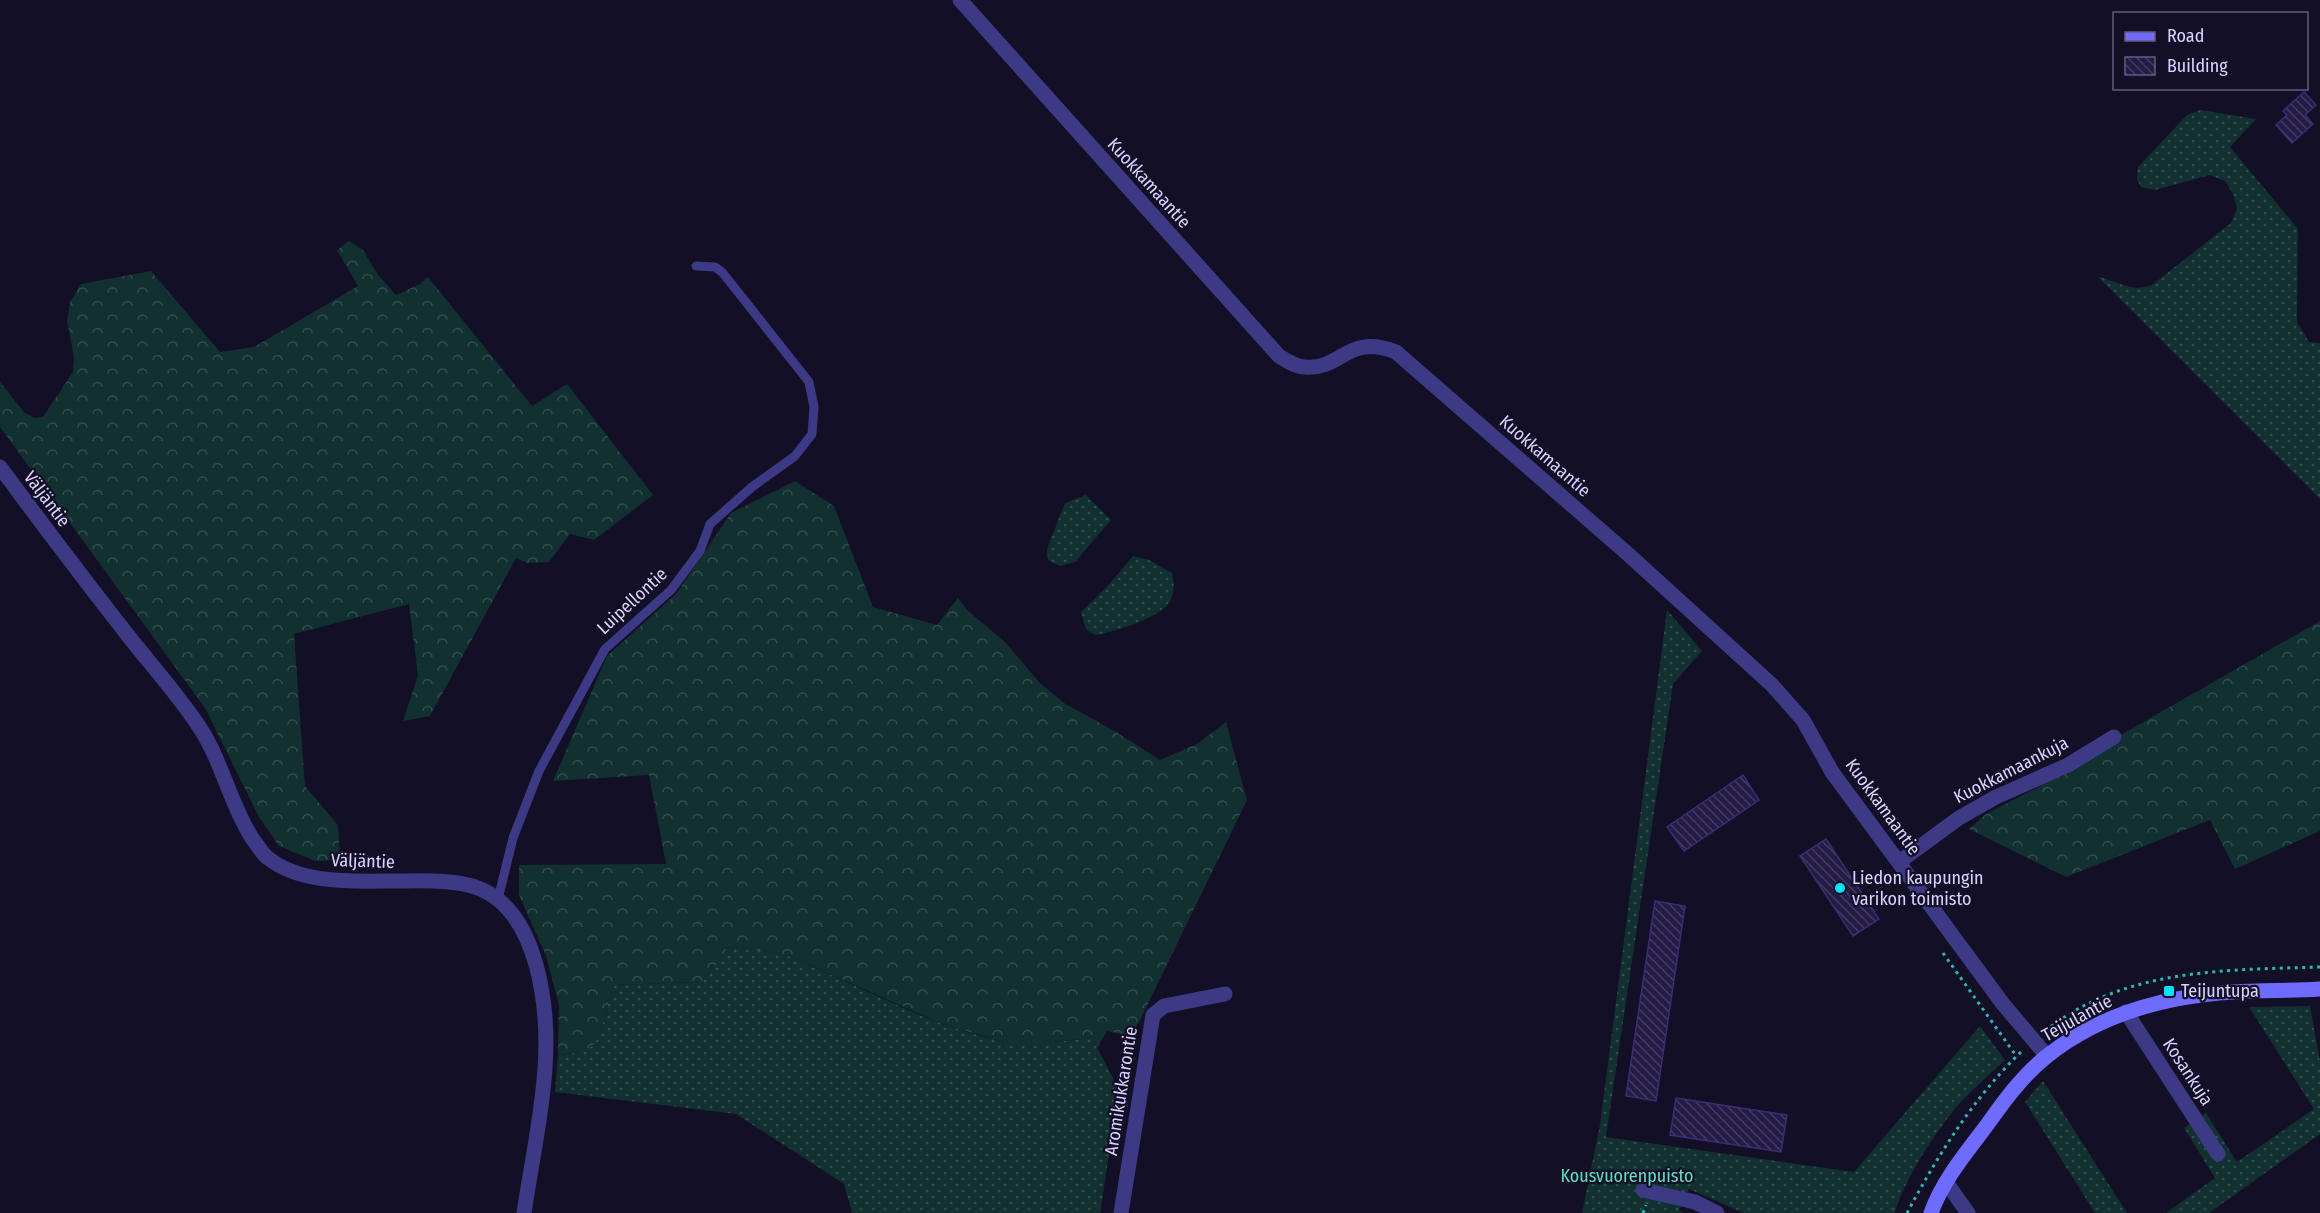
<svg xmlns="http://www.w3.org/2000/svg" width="2320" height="1213" viewBox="0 0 2320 1213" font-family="'Fira Sans Condensed',sans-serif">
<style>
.grass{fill:url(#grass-dots)}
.forest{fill:url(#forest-crowns)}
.building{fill:url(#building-back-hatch);stroke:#3b2d73;stroke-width:1.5}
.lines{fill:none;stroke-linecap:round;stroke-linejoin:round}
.path{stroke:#2fb8b0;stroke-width:3;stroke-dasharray:3 4.5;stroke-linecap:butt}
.lane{stroke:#3d3a85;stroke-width:9}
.street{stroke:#3d3a85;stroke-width:15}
.secondary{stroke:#6f6bff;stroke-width:15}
.poi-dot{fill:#00e5ff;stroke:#130f26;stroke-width:2}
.labels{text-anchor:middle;stroke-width:4.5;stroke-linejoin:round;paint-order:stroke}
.street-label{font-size:18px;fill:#d9d4ff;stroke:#130f26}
.poi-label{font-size:18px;fill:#d9d4ff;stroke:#130f26;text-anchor:start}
.park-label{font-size:18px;fill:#5fe0c0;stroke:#130f26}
</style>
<defs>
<pattern id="grass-dots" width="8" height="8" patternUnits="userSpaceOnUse" patternTransform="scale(1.5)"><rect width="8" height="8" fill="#12302f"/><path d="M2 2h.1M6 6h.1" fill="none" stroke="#344d4e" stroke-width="1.8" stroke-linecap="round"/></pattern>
<pattern id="forest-crowns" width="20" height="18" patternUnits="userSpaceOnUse" patternTransform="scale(1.5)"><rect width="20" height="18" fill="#12302f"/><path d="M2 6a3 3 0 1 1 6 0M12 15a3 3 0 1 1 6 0" fill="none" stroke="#344d4e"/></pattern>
<pattern id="building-back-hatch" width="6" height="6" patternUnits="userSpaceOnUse" patternTransform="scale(1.5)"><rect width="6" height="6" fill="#241b47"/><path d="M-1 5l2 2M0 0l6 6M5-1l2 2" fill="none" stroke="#433b63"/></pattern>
</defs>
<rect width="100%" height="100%" fill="#130f26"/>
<path class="grass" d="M2200,110L2256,119L2230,147L2298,229L2297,322L2309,342L2320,343V499L2098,277C2120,281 2128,293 2152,285L2231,223L2237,208L2233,194L2225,181L2210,175L2155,190L2141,187L2137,179L2138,167L2187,115Z
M1086,495L1111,520L1075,562L1060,566L1048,560L1047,549L1065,503Z
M1133,556L1149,560L1172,573C1174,582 1175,592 1170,601C1161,618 1114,632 1095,635L1086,629L1081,612L1106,588Z
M1667,610L1702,651L1673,684L1606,1137L1854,1172L1980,1026L2005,1060C1990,1074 1975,1087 1961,1102C1939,1126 1903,1181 1895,1213H1744L1689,1189L1679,1210L1684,1213H1582L1600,1125Z
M740,946L792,957L908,1010L942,1024L974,1034L1004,1042H1054L1092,1038L1119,1090L1100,1213H852L844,1184L736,1114L555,1092L558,1055C565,1054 574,1054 581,1051C605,1042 605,1006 614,985L700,982L720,960L727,948Z
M2310,1006L2320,1061V1134L2209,1213H2166L2215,1178L2184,1128L2206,1113L2237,1162L2314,1109L2249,1007Z
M2043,1081L2127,1213H2095L2025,1102Z"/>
<path class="forest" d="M349,241L363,250L378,275L396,295L420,284L428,277L532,406L567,384L653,495L594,540L570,534L549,562L527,563L516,558L430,716L403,721L418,675L409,604L294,634L305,786L338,825L340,860L315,861L279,846L259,817L205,708L0,427V382L24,412L34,418L43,417L73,372L74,357L67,321L70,302L81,284L151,271L220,352L254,347L358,286L337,250Z
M795,481L834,506L873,607L937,625L958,598L967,610L1004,641L1040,683L1064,703L1116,732L1160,760L1197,744L1226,722L1247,800L1139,1022L1130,1036L1107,1031L1097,1048L1092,1038L1054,1042H1004L942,1024L792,957L740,946L727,948L720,960L701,982L614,985C608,999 602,1036 594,1044C586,1053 569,1053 558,1055L559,1005L546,956L519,895V865L666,864L649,775L553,781L607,656L676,594L731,513Z
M2320,621V831L2235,869L2210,820L2066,877L1969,829L1986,814L2060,776L2112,740Z"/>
<path class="building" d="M2304,92L2316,105L2305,115L2313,124L2292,143L2276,125L2287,115L2283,111Z
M1743,775L1759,800L1684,851L1667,827Z
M1826,839L1879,919L1853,936L1800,856Z
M1655,901L1685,906L1656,1101L1626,1096Z
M1676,1098L1787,1115L1781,1152L1670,1135Z"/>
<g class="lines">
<path class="path" d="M1943,953L2017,1057
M2045,1031C2124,968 2225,970 2320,967
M1643,1213L1646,1205
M1907,1213C1938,1155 1974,1097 2022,1051"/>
<path class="lane" d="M498,899L513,838L539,771L605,649L671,590L700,551L710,524L752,487L795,456L812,434L814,407L809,382L722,272L715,267L696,266"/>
<path class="street" d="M960,0L1279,356C1287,361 1296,367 1305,367C1343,370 1346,333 1396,352L1629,555L1772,685L1803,720L1832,772L2003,1004L2047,1056
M0,467C43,525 86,582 130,638C153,667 178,695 198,725C222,760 229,802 252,838C257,844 262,854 268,858C302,885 354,881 395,881C420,881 455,879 478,888C540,912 549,1011 545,1068C542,1116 531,1165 524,1213
M1899,862L1959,818L1996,797L2068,765L2114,737
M2126,1012L2218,1154
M1946,1182L1968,1213
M1643,1190L1695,1202L1717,1213
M1121,1213L1153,1015L1164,1006L1225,994"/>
<path class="secondary" d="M1931,1213C1943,1180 1966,1153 1987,1125C2004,1101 2023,1075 2047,1056C2100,1014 2167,996 2233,992C2262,990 2291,991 2320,989"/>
</g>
<g class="poi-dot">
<circle cx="1840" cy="888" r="6"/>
<rect x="2163" y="985" width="12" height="12" rx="3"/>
</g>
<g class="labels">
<g class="street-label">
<text transform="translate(1149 183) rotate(48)" y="6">Kuokkamaantie</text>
<text transform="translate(1545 456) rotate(41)" y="6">Kuokkamaantie</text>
<text transform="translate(47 499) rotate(53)" y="6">Väljäntie</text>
<text transform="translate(632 601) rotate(-43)" y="6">Luipellontie</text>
<text transform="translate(2011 770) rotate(-27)" y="6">Kuokkamaankuja</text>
<text transform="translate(1883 807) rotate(54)" y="6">Kuokkamaantie</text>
<text transform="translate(363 861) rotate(2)" y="6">Väljäntie</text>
<text transform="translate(2077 1018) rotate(-29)" y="6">Teijulantie</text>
<text transform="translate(2188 1072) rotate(57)" y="6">Kosankuja</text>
<text transform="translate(1121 1091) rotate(-81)" y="6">Aromikukkarontie</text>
</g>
<g class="poi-label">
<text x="1852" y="884">Liedon kaupungin<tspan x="1852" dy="21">varikon toimisto</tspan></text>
<text x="2181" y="997">Teijuntupa</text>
</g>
<g class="park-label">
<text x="1627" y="1182">Kousvuorenpuisto</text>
</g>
</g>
<rect x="2113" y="12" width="195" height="78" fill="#130f26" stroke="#625e7d" stroke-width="1.5"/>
<rect x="2125" y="32" width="30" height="9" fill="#6f6bff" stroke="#625e7d" stroke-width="1.5"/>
<text x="2167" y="42" font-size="18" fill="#d9d4ff">Road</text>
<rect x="2125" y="57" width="30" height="18" fill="url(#building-back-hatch)" stroke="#625e7d" stroke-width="1.5"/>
<text x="2167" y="72" font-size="18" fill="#d9d4ff">Building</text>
</svg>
